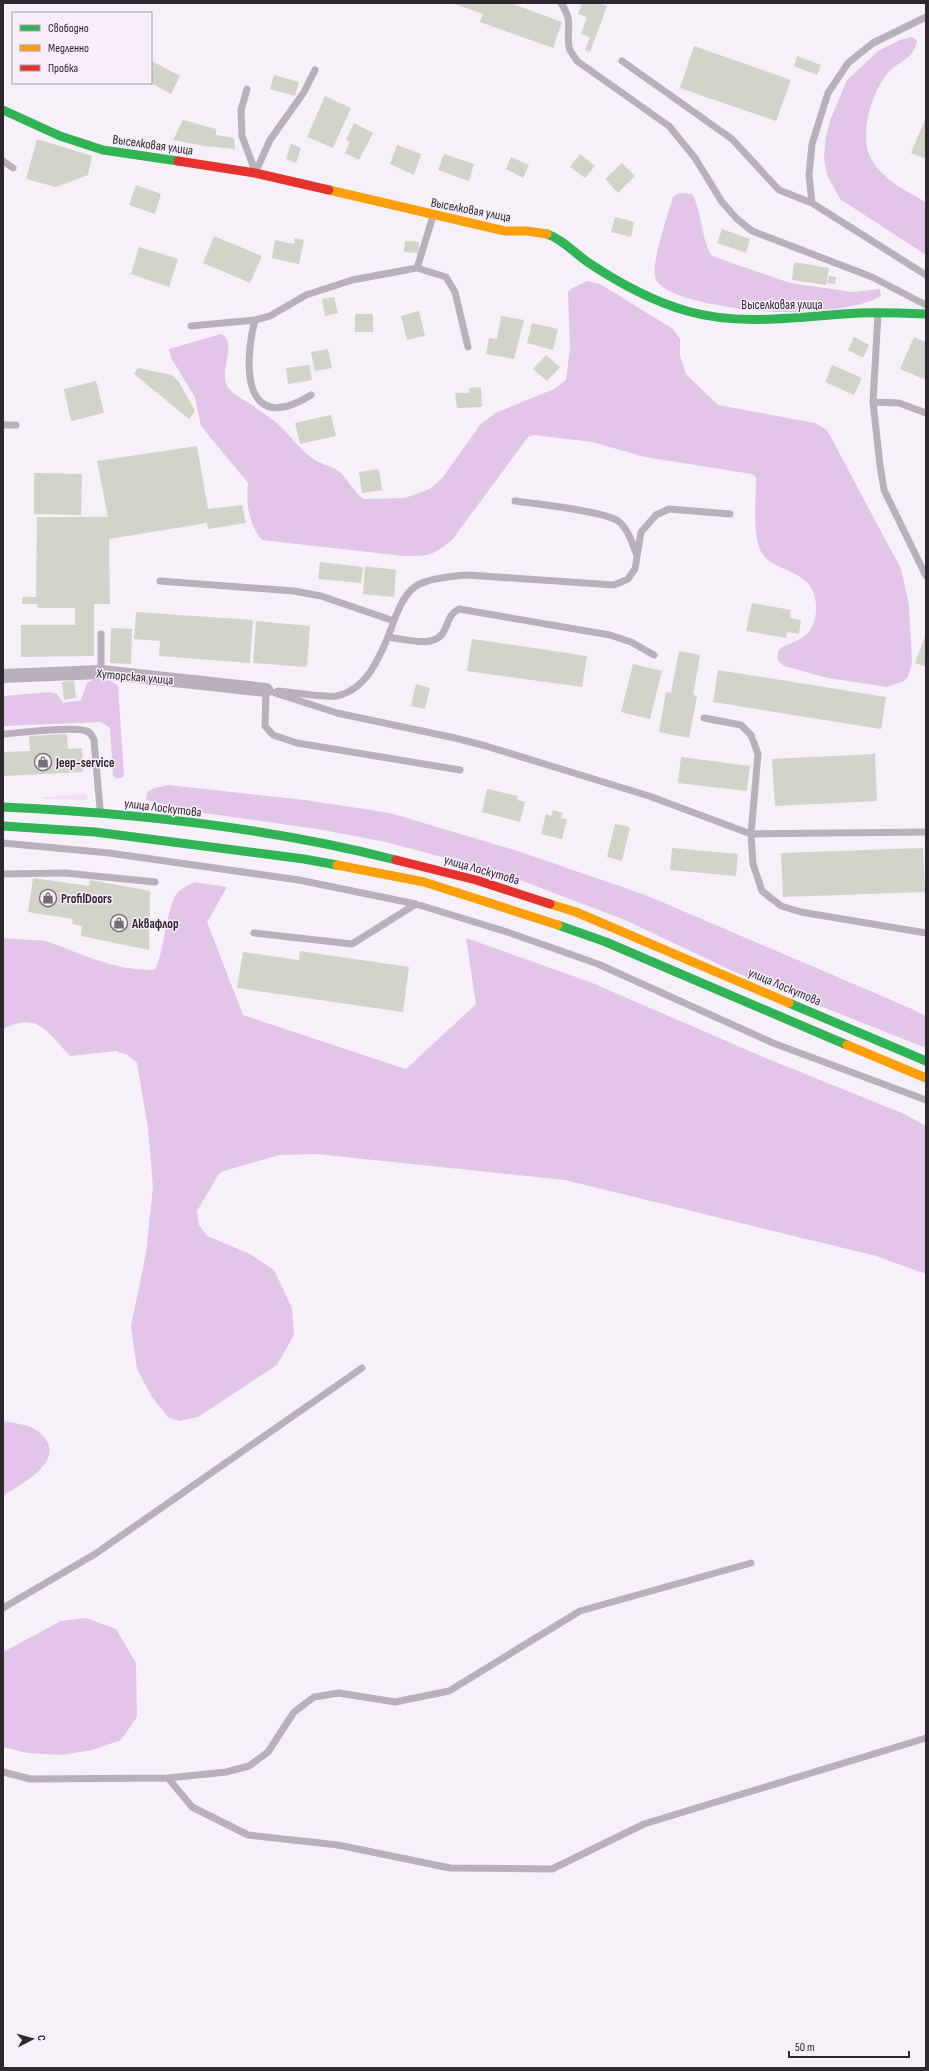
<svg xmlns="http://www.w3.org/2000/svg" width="929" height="2071" viewBox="0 0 929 2071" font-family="'Sofia Sans Condensed',sans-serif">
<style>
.green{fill:#f2def6}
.forest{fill:#e3c5ea}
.building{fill:#d2d3c9}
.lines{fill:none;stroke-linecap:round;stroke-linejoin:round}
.lane{stroke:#baafbc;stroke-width:7}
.street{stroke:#baafbc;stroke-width:14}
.fast{stroke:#30b455;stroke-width:9}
.slow{stroke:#ff9f0a;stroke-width:9}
.jam{stroke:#e5322d;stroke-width:9}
.labels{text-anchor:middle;stroke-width:3;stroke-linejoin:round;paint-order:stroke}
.street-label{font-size:13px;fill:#2c282d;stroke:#f8edfb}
.poi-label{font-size:13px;font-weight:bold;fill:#2c282d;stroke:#f8edfb;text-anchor:start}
</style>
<rect width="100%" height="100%" fill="#f6f0f8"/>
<path class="green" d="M83,794L87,795V800L42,799V797Z"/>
<path class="forest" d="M912,37L917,40C916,58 898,61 888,73C871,93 857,139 873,162C877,169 886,177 892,182C902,190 916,195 926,203V255L840,199L827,175L824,158L826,136L831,118L847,80L878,51L900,40Z
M679,193L692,194C703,213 700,237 712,256L790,283L853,292L880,289L881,296C855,310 820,310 791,312C765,313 669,304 656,280C649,268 669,212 673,197Z
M587,281L600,284L673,329L680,339V356L686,374L718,405L815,423L827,430L901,569L909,605L912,663L908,677L904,681L887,687L828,678L784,666L778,661C777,659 777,655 778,652C781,641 814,646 816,611C819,565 768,576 759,547C753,530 756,495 756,477L752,474L645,457L592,442L534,435L528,437L452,540C432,556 429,556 404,556L262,540C248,523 246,504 248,483L201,426L195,397L171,358L169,349L221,334C240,343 215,373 230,390C238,398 251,403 260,411C267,416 274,420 280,426C291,436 299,449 312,458C319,464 329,465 337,470C348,478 353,492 364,499L405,498L430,489L443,477L480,425L495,413L554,389L566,380L570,348L568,292L571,289Z
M95,679L111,681L118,686L124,775L122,778H116L113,775L110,728L101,722L3,726V696L50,692L57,694L63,703L81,700L87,683Z
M168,785L305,800L390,813L518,851L648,896L912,1009L926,1016V1048L737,973L625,920L504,874L386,842L317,829L204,813L146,800L147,792L154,788Z
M194,882L227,887L207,922L243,1015L406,1069L476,1004L466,938L590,982L768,1059L902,1113L926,1126V1274L876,1256L565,1180L316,1154L280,1155L223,1171L218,1175L197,1211L199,1225L207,1236L250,1254L274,1270L292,1308L294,1335L277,1365L198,1417L179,1421L168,1417L152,1397L137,1369L131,1326L146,1253L153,1187L148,1128L137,1063L128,1055L116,1051L70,1056C47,1032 38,1011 3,1029V938C15,940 39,939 49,942C84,955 116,971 155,970C165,950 166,905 178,892C182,888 189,885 194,882Z
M3,1421C12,1423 28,1424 36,1430C74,1457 23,1483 3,1496Z
M86,1618L116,1629L136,1663L137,1717L121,1740L92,1750L62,1755L27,1753L3,1747V1652L61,1621Z"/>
<path class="building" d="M452,3H510L562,22L553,48L480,22L483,14Z
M582,3H599L607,6L590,52L585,50L590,37L581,34L587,17L578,14Z
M694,46L791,80L776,121L680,88Z
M797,56L821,65L817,75L794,66Z
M152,61L180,76L171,94L151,83Z
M274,75L299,82L295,96L270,89Z
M325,96L351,108L333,148L307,137Z
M926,117V159L911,153Z
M183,120L216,129V135L234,138L235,149L204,146L173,140Z
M354,123L373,133L359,160L345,153L350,142L346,140Z
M37,139L92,156L88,175L56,187L26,179Z
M291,144L301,148L296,163L286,159Z
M397,145L421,154L414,175L390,164Z
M444,154L474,164L469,181L438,170Z
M580,154L595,166L585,178L570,167Z
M511,157L529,165L523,178L506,169Z
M622,163L635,176L618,193L605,179Z
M136,185L161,194L155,214L129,205Z
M615,217L634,222L631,237L611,232Z
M722,229L750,239L746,253L717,243Z
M214,236L262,256L250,283L203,263Z
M295,238L304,240L299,264L272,258L275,240L294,244Z
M405,241L419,242L418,253L404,252Z
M139,247L178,259L169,287L131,274Z
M794,262L829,268L826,285L792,280Z
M829,276L836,277L835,284L827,283Z
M334,297L338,313L325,316L322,299Z
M419,311L425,336L407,340L401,316Z
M355,314H373V332H355Z
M501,316L524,320L514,359L486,354L489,338L497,339Z
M532,323L558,329L553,350L527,343Z
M854,337L869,345L863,358L848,350Z
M914,337L926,342V380L900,369Z
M328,349L332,368L315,371L311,352Z
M546,355L560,367L547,381L533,369Z
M309,365L312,380L288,384L286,368Z
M832,365L862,378L854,395L825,382Z
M138,368L172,375L179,382L195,411L189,419L134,374Z
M96,381L104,413L71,421L64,389Z
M481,387L482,407L457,408L455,393H469V388Z
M331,415L336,436L300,444L295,423Z
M197,446L208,509L242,505L246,523L208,529L207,523L109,539L110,604H94V656L21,657V625H75V608H38L37,604H22V597H36L37,517H108L97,461Z
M379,469L382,490L362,493L359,472Z
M34,473L82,474L81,515L34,514Z
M320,562L363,567L361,583L318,579Z
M365,566L396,570L394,597L363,594Z
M752,603L791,610L790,618L801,620L799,634L787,632L786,638L746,631Z
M136,612L253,620L250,663L159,656L160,641L134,639Z
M256,621L310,626L307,667L253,663Z
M111,628L132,629L131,664L110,663Z
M926,634V667L915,663Z
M472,639L587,656L582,687L467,671Z
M679,651L700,655L693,695L697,696L689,738L659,732L666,692L671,693Z
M633,664L662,671L650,719L621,712Z
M718,670L886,697L881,729L713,702Z
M74,681L76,698L64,700L62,682Z
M416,684L430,688L425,709L411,706Z
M67,734L68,749L82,748L83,772L3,776V752L30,751L29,736Z
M875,754L877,801L775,806L772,759Z
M681,757L750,766L747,791L678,783Z
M487,789L518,796L517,800L525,802L520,822L482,812Z
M553,810L563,813L561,818L567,819L562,839L541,834L546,814L551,816Z
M615,824L630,827L622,861L607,857Z
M672,848L738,854L736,876L670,870Z
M923,848L925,892L783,897L781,853Z
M33,878L89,886L90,880L150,891L149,950L81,936L82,926L72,924L73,919L28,912Z
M300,951L409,967L403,1012L237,988L243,952L299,960Z"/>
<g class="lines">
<path class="lane" d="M561,3C574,23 566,27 569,47C570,52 575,57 577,61L669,126L695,158L722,202L737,219L752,231L872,277L926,305
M622,61L732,139L779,190L812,203L926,275
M247,89L241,110L242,136L255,171
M3,161L13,168
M256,171L270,140L304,92L315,70
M812,203L809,175L812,144L828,93L848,63L873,43L926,17
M417,268L433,216
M878,314L873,402L880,465L884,490L926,576
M255,320C243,366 244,437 311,395
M191,326L255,320L270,316L306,295L352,280L417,268L446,277L455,292L468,347
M873,402L899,403L926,413
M3,425H16
M515,501C536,504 604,511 618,521C628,528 633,545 637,556
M160,581L294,591L321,596L394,621
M101,634V672
M388,637C394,621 401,596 416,586C428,578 454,576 468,575L614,585L628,579L635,569L641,532L656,515L669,509L730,514
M266,690L337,713L455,738L486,746L649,796L751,834L926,832
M266,690L265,726L273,735L297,743L460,770
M278,691C290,692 327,698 337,696C366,689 377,662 388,637C406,639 437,650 445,629C449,620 450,614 459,609L610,635L631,642L654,655
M704,718L741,725L751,735L758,754L751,834L753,864L762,891L781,906L801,912L926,933
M3,734C19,733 75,726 86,731C91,732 92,736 94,740L100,809
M3,843L109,853L299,880L416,904L510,933L598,964L773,1043L926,1100
M3,874L65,873L155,882
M254,933L352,944L416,904
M3,1608L95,1554L362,1368
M3,1772L30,1779L168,1778L192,1807L248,1835L338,1845L450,1868L552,1869L644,1824L926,1738
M168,1778L226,1772L249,1766L268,1752L294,1712L314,1697L339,1693L395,1702L449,1691L580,1611L751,1563"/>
<path class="street" d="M3,676L101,672L266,690"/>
<path class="fast" d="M3,110L60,136L103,150L178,161
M547,234C564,240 574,253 589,263C619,283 652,301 687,311C742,327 803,316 859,313C882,312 904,313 926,314
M3,807C135,813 268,827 396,860
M3,826L95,832L304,859L337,865
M558,925L606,942L847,1045
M789,1003L926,1061"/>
<path class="slow" d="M329,190L505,231H527L547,234
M337,865L424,882L558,925
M550,904L576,912L789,1003
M847,1045L926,1078"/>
<path class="jam" d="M178,161L255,173L329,190
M396,860L476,880L550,904"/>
</g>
<defs>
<g id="shop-ring" transform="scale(0.9)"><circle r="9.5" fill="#f8edfb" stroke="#736e74" stroke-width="1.5"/><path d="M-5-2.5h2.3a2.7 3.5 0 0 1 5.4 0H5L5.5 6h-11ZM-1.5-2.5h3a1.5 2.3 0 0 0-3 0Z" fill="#736e74"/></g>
</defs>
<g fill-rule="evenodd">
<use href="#shop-ring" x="43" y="762"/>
<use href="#shop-ring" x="48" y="898"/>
<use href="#shop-ring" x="119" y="923"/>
</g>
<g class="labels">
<g class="street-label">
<text transform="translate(153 144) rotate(8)" y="5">Выселковая улица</text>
<text transform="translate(471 209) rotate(11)" y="5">Выселковая улица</text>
<text x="782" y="309">Выселковая улица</text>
<text transform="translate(135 676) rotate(5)" y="5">Хуторская улица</text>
<text transform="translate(163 807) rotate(7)" y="5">улица Лоскутова</text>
<text transform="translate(482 869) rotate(16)" y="5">улица Лоскутова</text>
<text transform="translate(785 986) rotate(23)" y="5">улица Лоскутова</text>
</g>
<g class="poi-label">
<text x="56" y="767">Jeep-service</text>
<text x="61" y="903">ProfilDoors</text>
<text x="132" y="928">Аквафлор</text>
</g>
</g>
<rect width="929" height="2071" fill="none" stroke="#2c282d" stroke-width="8"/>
<rect x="12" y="12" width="140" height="72" fill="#f8edfb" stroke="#a69ea9"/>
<rect x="20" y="25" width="20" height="6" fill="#30b455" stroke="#a69ea9"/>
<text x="48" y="32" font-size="12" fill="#2c282d">Свободно</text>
<rect x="20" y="45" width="20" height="6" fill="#ff9f0a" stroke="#a69ea9"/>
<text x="48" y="52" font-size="12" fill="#2c282d">Медленно</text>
<rect x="20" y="65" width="20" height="6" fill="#e5322d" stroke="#a69ea9"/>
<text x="48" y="72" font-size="12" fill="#2c282d">Пробка</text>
<g transform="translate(32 2039) rotate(84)" stroke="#f8edfb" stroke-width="3" paint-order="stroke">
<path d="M0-3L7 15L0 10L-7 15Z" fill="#2c282d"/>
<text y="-6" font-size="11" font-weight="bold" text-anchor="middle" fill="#2c282d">С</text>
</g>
<path d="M789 2051v6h120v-6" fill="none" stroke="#2c282d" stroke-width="2"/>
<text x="795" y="2051" font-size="12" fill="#2c282d" stroke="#f8edfb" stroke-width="3" paint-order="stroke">50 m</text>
</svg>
